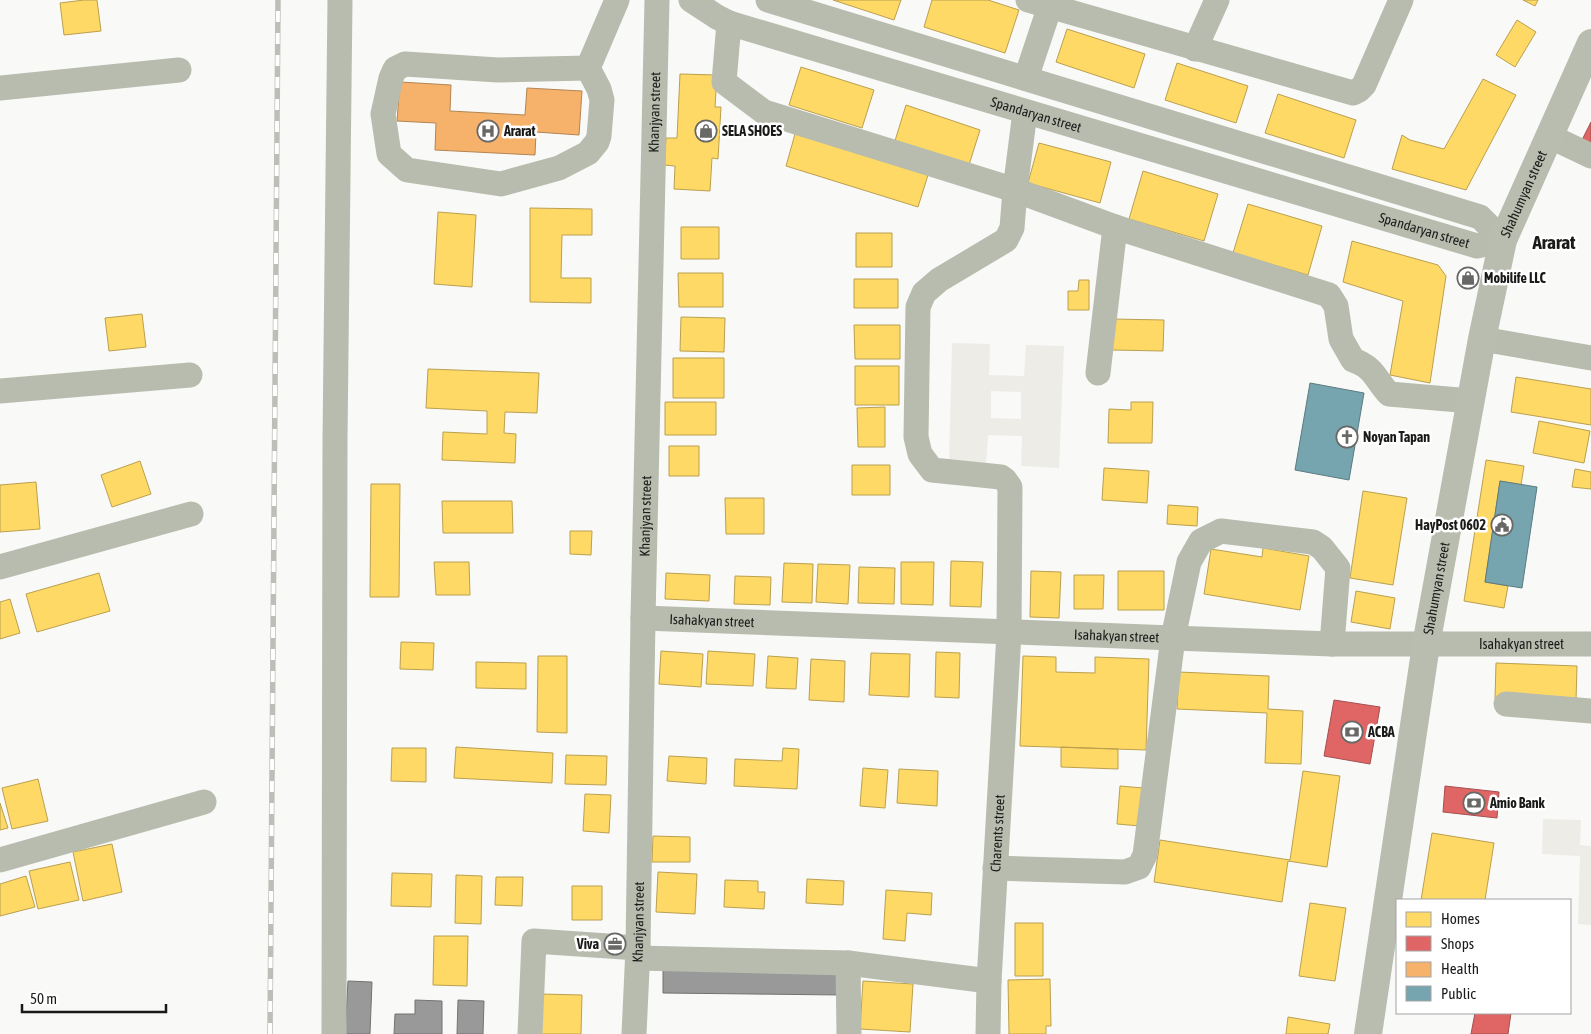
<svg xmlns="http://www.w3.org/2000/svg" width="1591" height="1034" viewBox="0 0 1591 1034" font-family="'Asap Condensed',sans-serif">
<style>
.built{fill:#edece6;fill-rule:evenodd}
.homes{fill:#ffd966;stroke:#baa04f}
.shops{fill:#e06666;stroke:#a54f4f}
.health{fill:#f6b26b;stroke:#b48452}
.public{fill:#76a5af;stroke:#5a7b82}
.industry{fill:#999;stroke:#737373}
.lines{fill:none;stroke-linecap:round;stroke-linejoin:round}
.minor{stroke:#b7bcae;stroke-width:25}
.major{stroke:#b8bdaf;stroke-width:28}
.rail-casing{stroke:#bcbeb7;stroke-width:5.5}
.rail{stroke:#fff;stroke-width:4;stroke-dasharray:11;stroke-linecap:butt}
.labels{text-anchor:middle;stroke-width:5;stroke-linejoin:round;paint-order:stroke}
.street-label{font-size:14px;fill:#1a1a19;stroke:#fff}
.poi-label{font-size:14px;font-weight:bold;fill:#1a1a19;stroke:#fff;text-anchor:start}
.district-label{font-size:19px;font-weight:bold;fill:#1a1a19;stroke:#fff}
</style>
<rect width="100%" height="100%" fill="#f9f9f7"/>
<path class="built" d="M952,343L990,344L989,375L1024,376L1026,345L1064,346L1059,468L1021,466L1022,436L988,435L986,465L949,464ZM991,391L1021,392V419L991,418Z
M1543,819L1581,820L1580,845L1591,846V925L1578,924L1580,856L1542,854Z"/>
<path class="homes" d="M84,0H97L101,31L64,35L60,3Z
M833,0H901L894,20Z
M932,0H988L1019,10L1005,53L924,27Z
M1523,0H1538L1535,6Z
M1517,20L1536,32L1515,67L1496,55Z
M1067,29L1145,54L1134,88L1056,62Z
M1177,63L1248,86L1236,123L1165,100Z
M801,67L874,90L862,128L789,105Z
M680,74L717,75L715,107H721L718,159L712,158L710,191L674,189L675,166L664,165L666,138H677Z
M1483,79L1516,95L1466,190L1392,169L1402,135L1410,140L1444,149Z
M1278,94L1356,120L1344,158L1265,133Z
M906,105L980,130L968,168L894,144Z
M795,134L928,175L918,207L786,166Z
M1039,143L1111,162L1100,203L1028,183Z
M1143,171L1218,194L1204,241L1129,219Z
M1248,204L1322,226L1308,275L1233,253Z
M530,208L592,209V235H562L561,278H591V303L530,302Z
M438,212L476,215L472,287L434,284Z
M681,227H719V259H681Z
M856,233H892V267H856Z
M1352,241L1438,265L1446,276L1430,383L1390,375L1403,301L1343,282Z
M678,273H723V307H679Z
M854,279H898V308H854Z
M1079,280H1089V310H1068V291H1078Z
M142,314L146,347L109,351L105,318Z
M681,317L725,318L724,352L680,351Z
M1113,319L1164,320L1163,351L1112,350Z
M854,325H900V359H855Z
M673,358H724V398H673Z
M855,366H899V405H855Z
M428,369L539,373L537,413L505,412L504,433L516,434L515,463L442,460L443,432L487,434V411L426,408Z
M1516,377L1591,389V425L1511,412Z
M665,402H716V435H665Z
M1131,402H1153L1152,443H1108L1109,409L1131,410Z
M885,407V447H858L857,408Z
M1539,421L1590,431L1584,463L1533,453Z
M669,446H699V476H669Z
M1486,460L1524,466L1521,485L1500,481L1485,582L1508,586L1504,608L1464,601Z
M140,461L151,494L112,507L101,475Z
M852,465H890V495H852Z
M1104,468L1149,471L1147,503L1102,500Z
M1575,469L1591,472V489L1572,487Z
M36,482L40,529L0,532V485Z
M371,484H400L399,597H370Z
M1363,491L1407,498L1393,585L1350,578Z
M725,498H764V534H726Z
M442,501H512L513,533H443Z
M1168,505L1198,507L1197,526L1167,524Z
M570,531H592L591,555L570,554Z
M1263,548L1309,556L1300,610L1204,594L1211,549L1262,557Z
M951,561L983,562L981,607L950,606Z
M434,562H469L470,595H436Z
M901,562H934L933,605L901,604Z
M784,563L813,564L812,603L782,602Z
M818,564L850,565L848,604L816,602Z
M859,567L895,568L894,604L858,603Z
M1031,571L1061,572L1059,618L1030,617Z
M1118,571H1164V610H1118Z
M99,573L110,611L37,632L26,594Z
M666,573L710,575L709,601L665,599Z
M1074,575H1104L1103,609H1074Z
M735,576L771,577L770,605L734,604Z
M1356,591L1395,598L1390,629L1351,622Z
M10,599L20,633L0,639V602Z
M401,642L434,643L433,670L400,669Z
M661,651L703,654L701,687L659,684Z
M708,651L755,654L753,686L706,684Z
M936,652L960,653L959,698L935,697Z
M871,653L910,654L909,697L869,695Z
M538,656H567V733L537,732Z
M768,656L798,658L796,689L766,688Z
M1023,656L1056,657V672L1095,673V657L1149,659L1146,750L1020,746Z
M811,659L845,661L844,702L809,700Z
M476,662L526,663V689L476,688Z
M1496,663L1577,666L1576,701L1495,699Z
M1179,672L1269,676L1268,709L1303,711L1301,764L1265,763L1267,713L1177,709Z
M456,747L553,753L552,783L454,778Z
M1061,747L1118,749V769L1061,767Z
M392,748H426V782L391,781Z
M783,748L799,749L797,789L734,786L735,759L782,761Z
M566,755L607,756L606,785L565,784Z
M669,756L707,758L706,784L667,781Z
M863,768L888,770L885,808L860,806Z
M899,769L938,771L937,806L897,803Z
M1303,771L1340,776L1327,867L1288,861L1282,902L1154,882L1160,840L1290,860Z
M38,779L48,821L12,829L2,788Z
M1120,786L1143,788L1140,826L1117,824Z
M585,794L611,795L609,833L583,831Z
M0,803L8,828L0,830Z
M1432,833L1494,843L1485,900H1421Z
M653,836L690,837V862H652Z
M112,844L122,892L83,901L73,852Z
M70,862L79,900L38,909L29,871Z
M658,872L697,874L695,914L656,912Z
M392,873L432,874L431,907L391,906Z
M456,875L482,876L481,924L455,923Z
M26,876L35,907L0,916V884Z
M496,877H523L522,906L495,905Z
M807,879L844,881L843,905L806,903Z
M725,880L758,881V892H765L764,909L724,907Z
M572,886H602V920H572Z
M886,890L932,893L931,915L907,913L905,941L883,939Z
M1310,903L1346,908L1335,981L1299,976Z
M1015,923H1043V976H1015Z
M434,936H468L467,986L433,985Z
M1050,979L1051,1026H1046V1034H1009L1008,980Z
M863,981L913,984L910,1032L860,1029Z
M541,994L582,995L581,1034H540Z
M1288,1017L1330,1024L1328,1034H1286Z"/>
<path class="shops" d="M1591,122V145L1582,140Z
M1334,700L1380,707L1370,764L1324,756Z
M1445,786L1499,792L1497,818L1443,812Z
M1475,1013H1511L1508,1034H1471Z"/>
<path class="health" d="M400,82L451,85L450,111L525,115L527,88L582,91L579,135L536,132L535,155L435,150L436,123L397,121Z"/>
<path class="public" d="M1310,383L1364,393L1349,480L1295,470Z
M1500,481L1537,487L1522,588L1485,582Z"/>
<path class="industry" d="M663,969L842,972V995L663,993Z
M348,981L372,982L370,1034H345Z
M415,1000L442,1001V1034H394L395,1014H415Z
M458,1000L484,1001L483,1034H457Z"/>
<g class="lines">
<g class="minor">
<path id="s1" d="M691,0L717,17L729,23L1477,246L1503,240"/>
<path d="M768,0L1480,217L1503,240"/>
<path d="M1028,0L1353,93L1359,90L1364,85L1401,0"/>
<path d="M729,23L724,82L764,112L1015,190L1115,227L1329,295L1336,306L1341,339L1353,360C1375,368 1375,379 1389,394L1471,401"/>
<path d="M1195,49L1217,0"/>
<path d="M588,68L599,89L602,100L599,136L597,142L588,153L559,168L501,184L407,170L389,154L383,114L391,78L395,69L405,64L498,70L588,68L617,0"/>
<path d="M1026,78L1052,0"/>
<path d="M0,88L179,70"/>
<path d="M1549,136L1591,156"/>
<path d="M1482,339L1591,358"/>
<path d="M1098,373L1115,227"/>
<path d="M0,391L190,375"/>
<path d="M0,567L191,514"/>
<path id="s2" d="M643,618L1332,644H1591"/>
<path d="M1506,704L1591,711"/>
<path d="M0,860L204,802"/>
<path d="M995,868L1125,872L1139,867L1145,855L1173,638L1189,562L1201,541L1221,531L1313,542L1322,548L1338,568L1332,644"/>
<path d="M638,958L848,963L849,1034"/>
<path d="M848,963L989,981"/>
<path d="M334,1034L335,439L340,0"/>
<path d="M530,1034L534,941L638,948"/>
<path id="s3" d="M634,1034L638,948L643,618L657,0"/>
<path id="s4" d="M988,1034L989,981L1009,633L1010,487L1005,480L1001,477L932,470L920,454L916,437L918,307L924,293L939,280L1006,240L1012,228L1015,190L1025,112"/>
</g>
<path class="major" id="s5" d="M1368,1034L1426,645L1482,339L1503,240L1591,43"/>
<g class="rail-casing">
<path id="rail" d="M270,1034L278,0"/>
</g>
<use href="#rail" class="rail"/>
</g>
<defs>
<g id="hospital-ring" transform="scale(1.125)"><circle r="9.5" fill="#fff" stroke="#686867" stroke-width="1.5"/><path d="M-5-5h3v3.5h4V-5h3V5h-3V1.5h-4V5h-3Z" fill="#686867"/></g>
<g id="shop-ring" transform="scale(1.125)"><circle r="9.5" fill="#fff" stroke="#686867" stroke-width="1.5"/><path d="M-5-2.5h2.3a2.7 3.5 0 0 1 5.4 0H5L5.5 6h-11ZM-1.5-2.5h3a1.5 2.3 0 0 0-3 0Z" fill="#686867"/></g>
<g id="church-ring" transform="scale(1.125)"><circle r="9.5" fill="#fff" stroke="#686867" stroke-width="1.5"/><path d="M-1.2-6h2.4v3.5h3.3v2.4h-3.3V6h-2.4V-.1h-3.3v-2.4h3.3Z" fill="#686867"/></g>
<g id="civic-ring" transform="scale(1.125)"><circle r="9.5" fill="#fff" stroke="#686867" stroke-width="1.5"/><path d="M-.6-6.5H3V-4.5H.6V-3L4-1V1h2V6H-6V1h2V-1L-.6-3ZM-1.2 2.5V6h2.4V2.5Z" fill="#686867"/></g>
<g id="bank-ring" transform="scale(1.125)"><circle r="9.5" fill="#fff" stroke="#686867" stroke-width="1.5"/><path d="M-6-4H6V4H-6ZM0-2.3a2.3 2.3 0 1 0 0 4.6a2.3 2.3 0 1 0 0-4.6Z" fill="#686867"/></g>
<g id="office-ring" transform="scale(1.125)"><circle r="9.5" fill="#fff" stroke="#686867" stroke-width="1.5"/><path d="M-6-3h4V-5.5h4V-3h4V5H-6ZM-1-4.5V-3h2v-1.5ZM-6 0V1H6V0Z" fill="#686867"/></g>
</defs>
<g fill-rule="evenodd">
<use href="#hospital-ring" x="488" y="131"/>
<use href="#shop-ring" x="706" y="131"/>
<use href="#shop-ring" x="1468" y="278"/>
<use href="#church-ring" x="1347" y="437"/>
<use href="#civic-ring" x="1502" y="525"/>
<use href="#bank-ring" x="1352" y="732"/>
<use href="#bank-ring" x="1474" y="803"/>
<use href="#office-ring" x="615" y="944"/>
</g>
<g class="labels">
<g class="street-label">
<text dy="5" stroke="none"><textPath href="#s3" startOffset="922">Khanjyan street</textPath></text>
<text dy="5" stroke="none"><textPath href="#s1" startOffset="365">Spandaryan street</textPath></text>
<text dy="5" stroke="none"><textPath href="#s5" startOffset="856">Shahumyan street</textPath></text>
<text dy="5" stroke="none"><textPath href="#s1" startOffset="770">Spandaryan street</textPath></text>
<text dy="5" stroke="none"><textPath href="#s3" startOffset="518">Khanjyan street</textPath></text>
<text dy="5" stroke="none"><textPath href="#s5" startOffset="451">Shahumyan street</textPath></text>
<text dy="5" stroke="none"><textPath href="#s2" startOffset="69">Isahakyan street</textPath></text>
<text dy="5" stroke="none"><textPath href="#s2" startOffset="474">Isahakyan street</textPath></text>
<text dy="5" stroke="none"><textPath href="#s2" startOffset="879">Isahakyan street</textPath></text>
<text dy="5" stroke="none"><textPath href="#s4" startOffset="201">Charents street</textPath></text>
<text dy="5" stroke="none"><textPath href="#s3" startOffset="112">Khanjyan street</textPath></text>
</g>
<g class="poi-label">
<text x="504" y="136">Ararat</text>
<text x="722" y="136">SELA SHOES</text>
<text x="1484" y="283">Mobilife LLC</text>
<text x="1363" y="442">Noyan Tapan</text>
<text x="1486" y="530" text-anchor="end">HayPost 0602</text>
<text x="1368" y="737">ACBA</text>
<text x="1490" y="808">Amio Bank</text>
<text x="599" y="949" text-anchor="end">Viva</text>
</g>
<g class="district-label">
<text x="1554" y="249">Ararat</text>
</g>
</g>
<rect x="1396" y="899" width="175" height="115" fill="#ffffff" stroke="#a3a3a3"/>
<rect x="1406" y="912" width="25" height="15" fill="#ffd966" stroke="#a3a3a3"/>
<text x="1441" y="924" font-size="15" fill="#1a1a19">Homes</text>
<rect x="1406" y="936" width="25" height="15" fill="#e06666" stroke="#a3a3a3"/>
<text x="1441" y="949" font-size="15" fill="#1a1a19">Shops</text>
<rect x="1406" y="962" width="25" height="15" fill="#f6b26b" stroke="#a3a3a3"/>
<text x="1441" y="974" font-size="15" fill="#1a1a19">Health</text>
<rect x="1406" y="986" width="25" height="15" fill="#76a5af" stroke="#a3a3a3"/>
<text x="1441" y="999" font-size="15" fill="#1a1a19">Public</text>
<path d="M22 1004v8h144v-8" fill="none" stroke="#1a1a19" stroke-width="2.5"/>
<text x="30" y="1004" font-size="15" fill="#1a1a19" stroke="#ffffff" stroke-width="4" paint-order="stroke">50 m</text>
</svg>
